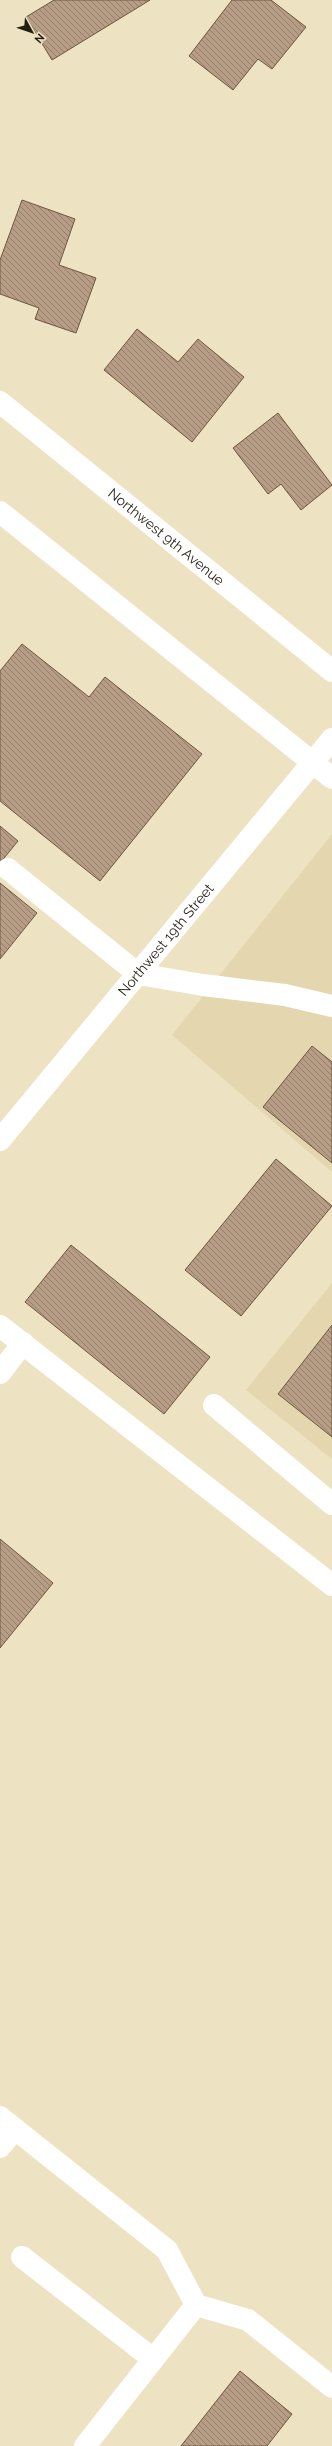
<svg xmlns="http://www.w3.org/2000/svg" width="332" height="2446" viewBox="0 0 332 2446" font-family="Raleway,sans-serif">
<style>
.built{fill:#e4d7af}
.building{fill:url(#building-back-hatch);stroke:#6d5640}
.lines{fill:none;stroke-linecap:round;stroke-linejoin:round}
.minor{stroke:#fff;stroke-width:22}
.major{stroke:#fff;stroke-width:22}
.labels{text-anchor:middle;stroke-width:4;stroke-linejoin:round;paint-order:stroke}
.street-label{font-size:14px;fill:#221e12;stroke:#ede2c1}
</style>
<defs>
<pattern id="building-back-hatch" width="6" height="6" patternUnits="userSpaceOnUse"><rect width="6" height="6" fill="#b79d86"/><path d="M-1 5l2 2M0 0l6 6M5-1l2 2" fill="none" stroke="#947f6c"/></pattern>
</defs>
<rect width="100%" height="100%" fill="#ede2c1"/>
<path class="built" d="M332,834V1172L172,1035Z
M332,1283V1459L246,1390Z"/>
<path class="building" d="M54,0H150L52,60L26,17Z
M232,0H271L306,27L272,69L258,59L233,90L189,56Z
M22,200L75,219L59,265L96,278L76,333L35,319L39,308L0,294V260Z
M137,329L178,362L198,339L244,377L192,442L104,370Z
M278,413L332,485L301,510L281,484L268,494L233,448Z
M22,644L89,697L105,677L202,754L100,881L0,801V671Z
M0,826L18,841L0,863Z
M0,883L37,913L0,959Z
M312,1046L332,1062V1163L263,1107Z
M276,1159L332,1206L241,1316L185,1270Z
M71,1245L210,1357L164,1414L25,1302Z
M332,1325V1437L278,1394Z
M0,1539L53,1583L0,1648Z
M240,2371L292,2414L267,2446H181Z"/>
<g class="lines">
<g class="minor">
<path d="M8,869L138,974L203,985L285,995L332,1006"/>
<path id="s1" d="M0,1140L332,739"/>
<path d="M0,1326L332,1585"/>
<path d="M0,1373L23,1343"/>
<path d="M214,1405L332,1504"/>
<path d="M0,2117L167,2250L196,2305L248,2320L332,2387"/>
<path d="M0,2147L15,2129"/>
<path d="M22,2257L153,2359"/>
<path d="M85,2446L196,2305"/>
</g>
<g class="major">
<path id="s2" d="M0,402L332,671"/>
<path d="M0,512L332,778"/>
</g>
</g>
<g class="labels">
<g class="street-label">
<text dy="5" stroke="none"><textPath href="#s2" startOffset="214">Northwest 9th Avenue</textPath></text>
<text dy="5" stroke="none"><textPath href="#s1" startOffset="260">Northwest 19th Street</textPath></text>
</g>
</g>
<g transform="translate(32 32) rotate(130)" stroke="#ede2c1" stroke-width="3" paint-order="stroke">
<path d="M0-3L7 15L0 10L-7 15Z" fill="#221e12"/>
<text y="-6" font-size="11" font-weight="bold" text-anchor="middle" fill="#221e12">N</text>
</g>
</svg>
